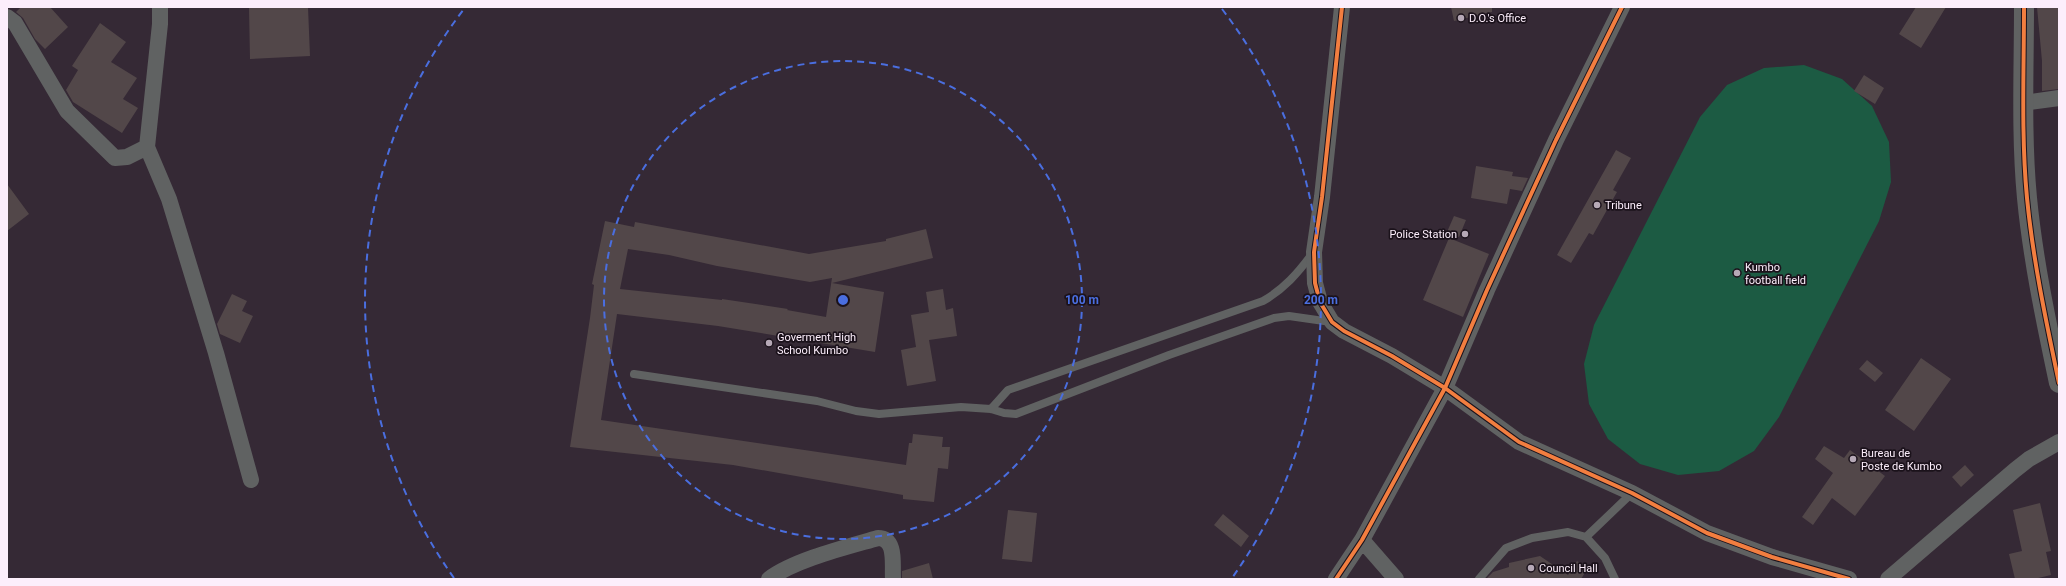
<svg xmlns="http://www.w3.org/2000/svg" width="2066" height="586" viewBox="0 0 2066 586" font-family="Roboto,sans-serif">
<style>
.green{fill:#1c5b43}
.building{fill:#524749;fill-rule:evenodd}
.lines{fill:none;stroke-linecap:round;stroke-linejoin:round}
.service{stroke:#606262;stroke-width:8}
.minor{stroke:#606262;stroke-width:16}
.tertiary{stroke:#606262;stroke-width:20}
.cycleway-casing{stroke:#1b121b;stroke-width:6}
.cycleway{stroke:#f27e40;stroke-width:4}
.ring{fill:none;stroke:#4a6edf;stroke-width:2;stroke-dasharray:7 5}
.poi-dot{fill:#b6a9b6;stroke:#1b121b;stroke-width:1.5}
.labels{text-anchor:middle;stroke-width:3.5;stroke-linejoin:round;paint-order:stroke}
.poi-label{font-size:11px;fill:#fceefb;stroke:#1b121b;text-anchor:start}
.centre{fill:#4a6edf;stroke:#1b121b;stroke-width:2}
.ring-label{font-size:12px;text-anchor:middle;font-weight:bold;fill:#4a6edf;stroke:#1b121b;stroke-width:3.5;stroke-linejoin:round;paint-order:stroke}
</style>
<rect width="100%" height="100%" fill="#352935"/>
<path class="green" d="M1804,65L1842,79L1872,106L1889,142L1891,182L1879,221L1779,417L1754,451L1719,471L1678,475L1640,464L1608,439L1589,404L1584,364L1594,325L1700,117L1727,85L1764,68Z"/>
<path class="building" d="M21,7H50L68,27L45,49L35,39L23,18L16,12Z
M249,7H308L310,56L250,59Z
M1451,7H1492V12L1454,21Z
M1916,7H1946L1921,48L1899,34Z
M2037,7H2059V89L2042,91V61Z
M100,23L126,42L111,62L137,78L123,99L138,108L122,133L73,102L66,90L78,70L72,66Z
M1864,75L1884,88L1875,104L1854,91Z
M1616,150L1631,158L1613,190L1617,192L1593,235L1589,233L1571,263L1557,255Z
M1476,166L1513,172L1512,176L1528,178L1522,191L1510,189L1507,204L1471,198Z
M7,184L29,214L7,231Z
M1454,216L1466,220L1459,237L1447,232Z
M605,221L634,227L635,222L809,254L886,241V239L926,229L933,258L832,283L884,292L875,352L718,326L617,314L601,420L906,465L909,443H912L913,434L943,437L942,447H950L948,469L938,468L934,502L903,499V495L733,465L570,447L590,318L594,285L592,284ZM628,249L669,255L717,266L810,282L832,278L826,317L787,310L788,309L722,299V300L620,289Z
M1449,238L1489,254L1463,317L1423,300Z
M943,289L946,310L953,308L957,336L929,340L936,381L907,386L901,350L916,347L911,315L929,312L926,292Z
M232,294L247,301L242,311L253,316L240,343L220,334L217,324Z
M1921,358L1951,379L1914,431L1885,410Z
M1867,360L1883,373L1875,382L1859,369Z
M1824,446L1844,458L1850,450L1885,476L1855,516L1832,498L1813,525L1802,517L1833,473L1815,459Z
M1965,465L1974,475L1961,487L1952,477Z
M2040,503L2051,551L2046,552L2051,575L2034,579H2015L2009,554L2022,551L2013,510Z
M1008,510L1037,513L1032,562L1002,559Z
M1223,514L1249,536L1241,547L1214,525Z
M1540,556L1568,575L1577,561L1588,568L1581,579H1486L1493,572L1509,567V563Z
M929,563L933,579H902V571Z"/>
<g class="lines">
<path class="service" d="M634,374L817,401L856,411L879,414L961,407L991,409L1004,413L1016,414L1169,355L1274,318L1289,316L1331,322
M991,409L1008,390L1263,301C1284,289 1298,273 1312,254
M1586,537L1632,493
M1479,579L1506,548L1532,538L1568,532L1586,537L1605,558L1615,579"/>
<path class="minor" d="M1342,7L1322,197L1314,252L1315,283L1320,302L1332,322L1344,331L1392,356L1445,388L1519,442L1632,493L1707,533L1772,557L1849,579
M7,17L15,23L67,111L115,158L127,157L147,147L160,24V7
M2023,103L2059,98
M147,147L169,199L216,353L251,480
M1362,540L1396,579
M769,579C794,560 847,547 878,538C897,538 892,565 893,579
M1336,579L1362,540L1445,388L1487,290L1556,140L1622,7
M1888,579L2015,470L2029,459L2059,442"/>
<path class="tertiary" d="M2024,7C2024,70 2021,135 2027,198C2033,260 2046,321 2059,383"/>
<g class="cycleway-casing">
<path id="cycleway" d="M1342,7L1322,197L1314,252L1315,283L1320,302L1332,322L1344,331L1392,356L1445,388L1519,442L1632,493L1707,533L1772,557L1849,579
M2024,7C2024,70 2021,135 2027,198C2033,260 2046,321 2059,383
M1336,579L1362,540L1445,388L1487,290L1556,140L1622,7"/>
</g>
<use href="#cycleway" class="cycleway"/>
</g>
<g class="ring">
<circle cx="843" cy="300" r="239"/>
<path d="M454 578A478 478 0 0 1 464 9M1222 9A478 478 0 0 1 1232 578"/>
</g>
<g class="poi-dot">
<circle cx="1461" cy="18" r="4"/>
<circle cx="1597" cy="205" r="4"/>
<circle cx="1465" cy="234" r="4"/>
<circle cx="1737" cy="273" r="4"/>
<circle cx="769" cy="343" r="4"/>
<circle cx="1853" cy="459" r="4"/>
<circle cx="1531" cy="568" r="4"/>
</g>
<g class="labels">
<g class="poi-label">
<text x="1469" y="22">D.O.'s Office</text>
<text x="1605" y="209">Tribune</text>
<text x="1457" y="238" text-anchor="end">Police Station</text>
<text x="1745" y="271">Kumbo<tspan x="1745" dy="13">football field</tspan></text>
<text x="777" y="341">Goverment High<tspan x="777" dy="13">School Kumbo</tspan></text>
<text x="1861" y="457">Bureau de<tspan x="1861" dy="13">Poste de Kumbo</tspan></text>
<text x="1539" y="572">Council Hall</text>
</g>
</g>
<circle cx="843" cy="300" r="6" class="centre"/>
<g class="ring-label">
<text x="1082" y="304">100 m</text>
<text x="1321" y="304">200 m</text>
</g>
<rect width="2066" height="586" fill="none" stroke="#fceefb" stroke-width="16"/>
</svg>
